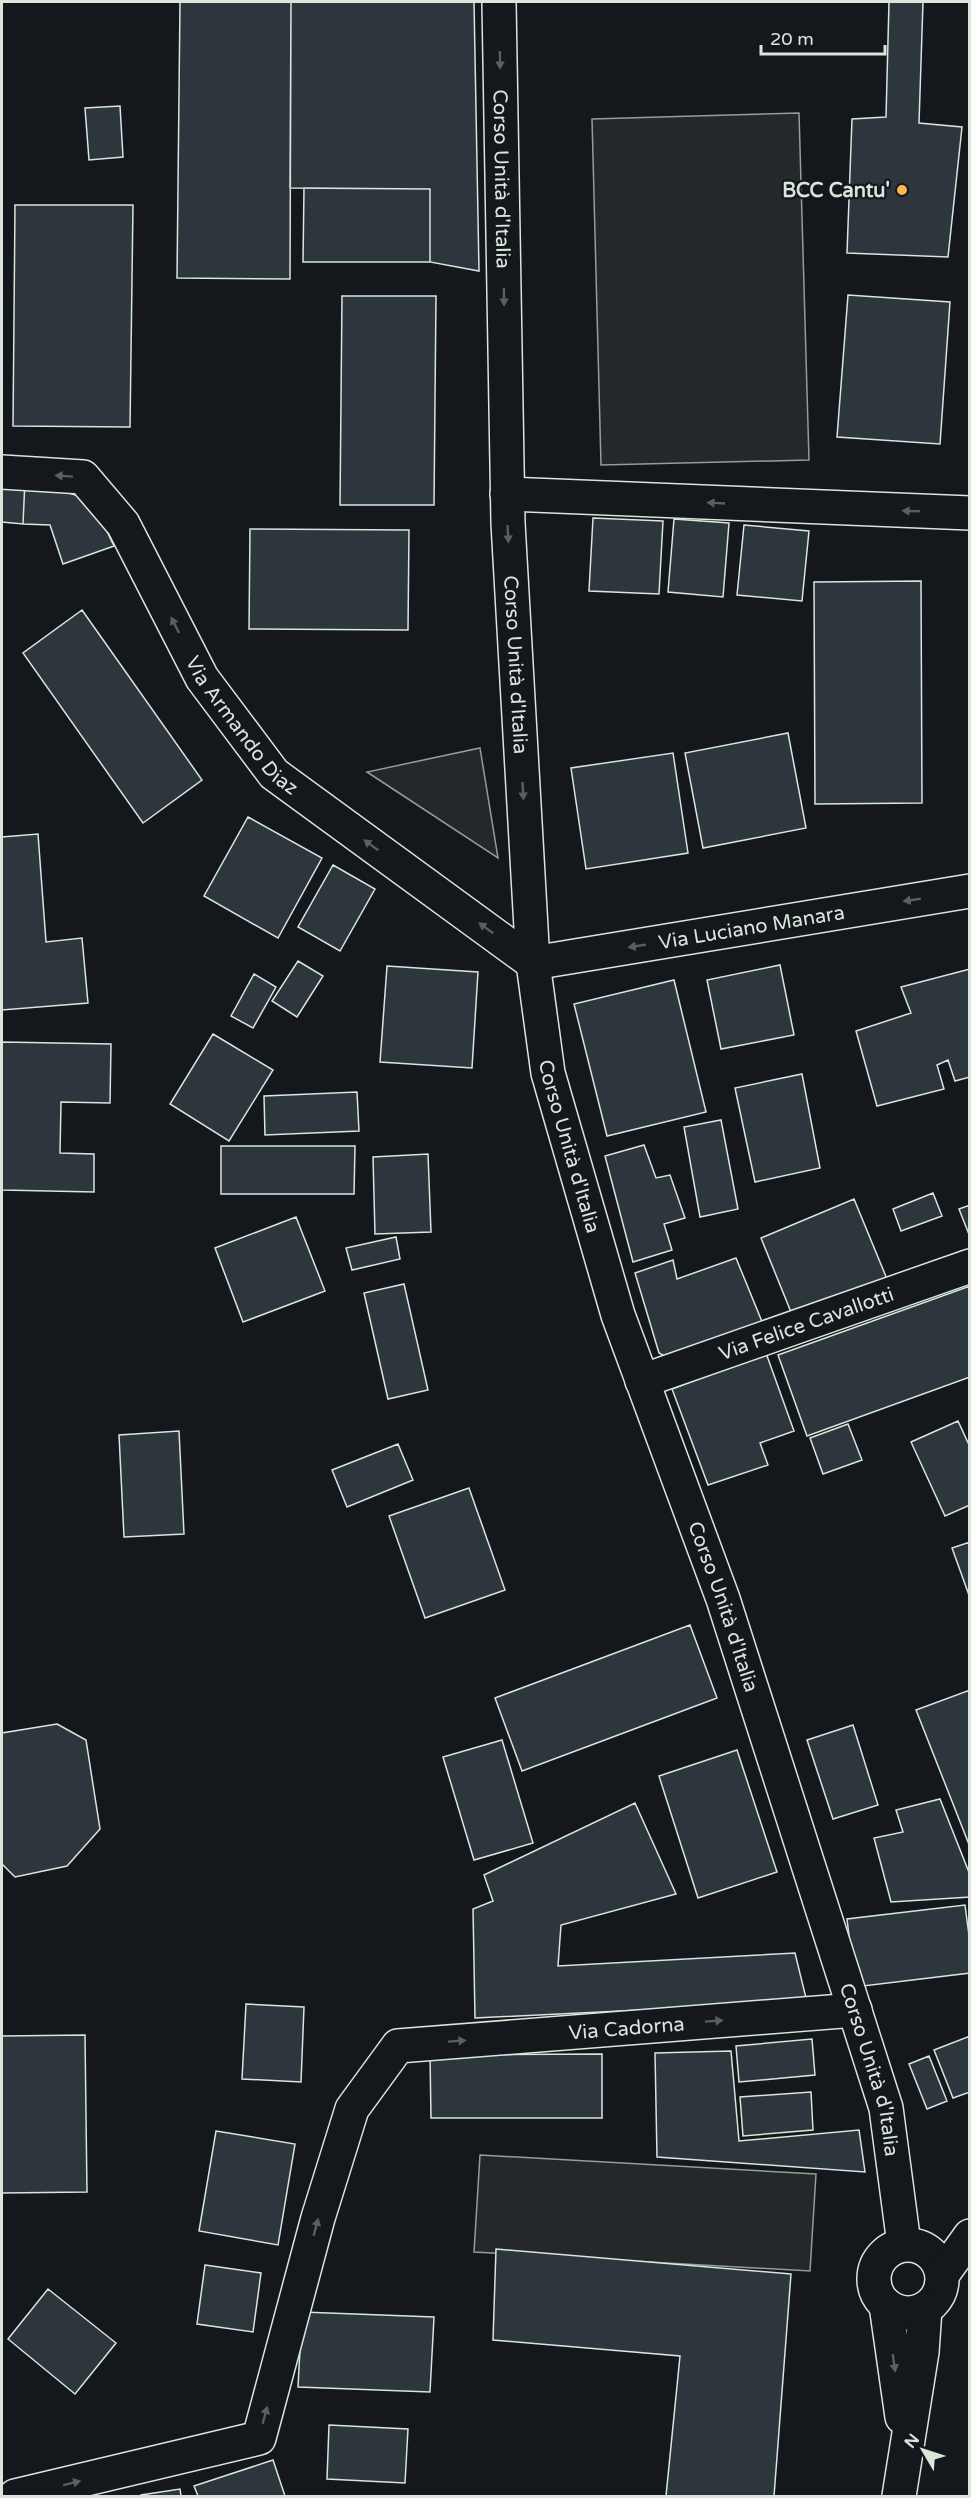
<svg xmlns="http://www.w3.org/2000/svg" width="971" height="2498" viewBox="0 0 971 2498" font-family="'Varela Round',sans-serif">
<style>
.parking{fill:#24282b;stroke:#939e99;stroke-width:1.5}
.building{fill:#2c363c;stroke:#d8e6dc;stroke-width:1.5}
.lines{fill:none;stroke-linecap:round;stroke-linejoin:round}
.minor-casing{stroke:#d8e6dc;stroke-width:36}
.major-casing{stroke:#d8e6dc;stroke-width:36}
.minor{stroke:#14181c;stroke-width:33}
.major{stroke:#14181c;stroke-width:33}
.oneway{fill:#59605f}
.poi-dot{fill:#ffb74d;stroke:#14181c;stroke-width:2}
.labels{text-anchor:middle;stroke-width:4.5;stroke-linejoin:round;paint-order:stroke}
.street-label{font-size:20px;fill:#d8e6dc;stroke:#14181c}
.poi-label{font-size:20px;font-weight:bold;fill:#d8e6dc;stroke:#14181c;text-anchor:end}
</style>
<rect width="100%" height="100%" fill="#14181c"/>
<path class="parking" d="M799,113L809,460L601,465L592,119Z
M480,748L498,858L367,772Z
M480,2155L816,2174L810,2271L474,2252Z"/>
<path class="building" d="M180,2H291L290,279L177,278Z
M291,2H474L479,271L430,262V189L290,188Z
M889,2H923L919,123L962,127L948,257L847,253L852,119L886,117Z
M120,106L123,157L89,160L85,108Z
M304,188L430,189V262H303Z
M15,205H133L130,427L13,426Z
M848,295L950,302L940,444L837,437Z
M342,296H436L434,505H340Z
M2,479L25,480L23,524L2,522Z
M25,480L92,500L114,546L63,564L50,525L23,524Z
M593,518L663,521L659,594L589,591Z
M674,519L729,523L723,597L668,592Z
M744,525L809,531L802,601L737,595Z
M250,529L409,530L408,630L249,629Z
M921,581L922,803L815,804L814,582Z
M82,610L202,780L143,823L23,653Z
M788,733L806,828L703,848L685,753Z
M673,753L688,853L586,869L571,768Z
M248,817L322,858L278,938L204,896Z
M38,834L46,942L82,938L88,1003L2,1010V837Z
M333,865L375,889L340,951L298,927Z
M298,961L323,976L297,1017L272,1001Z
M780,965L794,1035L721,1049L707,980Z
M387,966L478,972L472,1068L380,1062Z
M970,969V1077L955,1081L948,1060L937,1065L944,1089L877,1106L856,1031L911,1013L901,987Z
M254,974L276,987L253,1028L231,1016Z
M674,980L706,1112L607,1136L574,1004Z
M213,1034L273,1070L229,1141L170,1104Z
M2,1042L111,1044L110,1103L61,1102L60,1153L94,1154V1192L2,1190Z
M802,1074L820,1168L755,1182L735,1088Z
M357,1092L359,1131L265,1135L264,1096Z
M721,1120L738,1209L700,1217L684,1127Z
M644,1145L656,1178L670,1175L685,1218L664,1224L672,1250L633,1262L605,1156Z
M221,1146H355L354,1194H221Z
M428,1154L431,1232L375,1234L373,1157Z
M933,1193L942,1216L901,1231L893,1209Z
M854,1199L887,1279L793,1317L761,1238Z
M970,1205V1237L959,1209Z
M296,1217L325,1291L243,1322L215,1248Z
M396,1237L400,1259L352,1270L346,1248Z
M736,1258L765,1329L682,1366L659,1353L635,1273L673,1260L677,1279Z
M404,1284L428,1390L388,1399L364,1293Z
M970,1286V1377L807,1436L778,1355Z
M766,1353L794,1431L760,1443L768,1465L708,1485L672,1389Z
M958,1421L970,1447V1505L945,1516L911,1442Z
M848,1424L862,1460L823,1474L810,1438Z
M179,1431L184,1534L124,1537L119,1435Z
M398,1444L413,1480L347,1507L332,1470Z
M469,1488L505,1590L425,1618L389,1516Z
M970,1542V1598L952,1548Z
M690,1625L717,1698L522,1771L495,1698Z
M970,1690V1847L916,1710Z
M57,1724L86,1740L100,1829L67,1866L15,1877L2,1864V1733Z
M853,1725L878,1805L833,1819L807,1740Z
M502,1740L533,1843L474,1860L443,1757Z
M737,1750L777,1872L698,1898L659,1776Z
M940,1799L970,1875V1897L891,1902L874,1838L903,1832L896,1810Z
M635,1803L676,1894L561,1925L558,1966L795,1953L807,2002L475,2018L473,1909L493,1901L484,1875Z
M965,1905L970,1943V1973L855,1987L847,1919Z
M246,2004L304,2007L301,2082L242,2079Z
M85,2035L87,2192L2,2193V2036Z
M970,2036V2092L953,2098L934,2050Z
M812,2039L815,2075L739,2082L736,2046Z
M731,2051L739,2141L859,2130L865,2172L657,2157L655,2053Z
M602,2054V2118H431L430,2055Z
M929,2056L947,2101L927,2109L909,2064Z
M811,2092L813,2130L743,2136L740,2097Z
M216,2131L295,2144L278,2245L199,2231Z
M496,2249L791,2274L774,2496H666L680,2356L493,2340Z
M205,2265L261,2273L253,2332L197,2324Z
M48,2289L116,2343L75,2394L8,2339Z
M302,2312L434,2317L430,2392L298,2387Z
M329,2425L408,2429L405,2483L327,2479Z
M273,2460L285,2496H198L194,2486Z
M180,2489L181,2496H141V2495Z"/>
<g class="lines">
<g class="minor-casing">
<g id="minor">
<path id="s1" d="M2,472L83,477L123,524L202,678L274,774L533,963L970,891"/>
<path d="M507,494L970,513"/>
<path id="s2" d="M642,1381L970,1266"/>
<path id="s3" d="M15,2496L259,2438L318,2218L352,2109L398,2046L855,2010"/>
</g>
</g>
<g class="major-casing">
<g id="major">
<path id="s4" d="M499,2L508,523L533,963L548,1073L618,1315L723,1599L886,2108L904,2244"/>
<circle cx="908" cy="2279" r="34"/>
<path d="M942,2275L970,2236"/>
<path d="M886,2305L902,2417"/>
<path d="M899,2496L922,2352L925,2309"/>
</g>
</g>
<use href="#minor" class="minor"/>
<use href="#major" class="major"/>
</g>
<defs><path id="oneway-solid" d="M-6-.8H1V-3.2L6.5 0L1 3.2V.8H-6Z" transform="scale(1.5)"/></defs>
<g class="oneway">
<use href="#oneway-solid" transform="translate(500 60) rotate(89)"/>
<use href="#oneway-solid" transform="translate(504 297) rotate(89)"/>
<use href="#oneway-solid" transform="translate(64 476) rotate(-176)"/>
<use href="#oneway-solid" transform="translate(716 503) rotate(-177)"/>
<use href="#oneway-solid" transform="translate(911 511) rotate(-178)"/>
<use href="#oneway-solid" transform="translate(508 534) rotate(87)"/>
<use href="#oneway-solid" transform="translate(175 625) rotate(-117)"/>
<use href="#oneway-solid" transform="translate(523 791) rotate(87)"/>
<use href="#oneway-solid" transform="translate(371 845) rotate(-144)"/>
<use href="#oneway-solid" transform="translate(912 900) rotate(171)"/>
<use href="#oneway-solid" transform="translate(486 928) rotate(-144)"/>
<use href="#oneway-solid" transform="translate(637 946) rotate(171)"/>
<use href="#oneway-solid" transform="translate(714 2021) rotate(-4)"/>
<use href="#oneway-solid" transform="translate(457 2041) rotate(-4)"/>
<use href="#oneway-solid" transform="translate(316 2227) rotate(-75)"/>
<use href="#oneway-solid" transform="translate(894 2363) rotate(82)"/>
<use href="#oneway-solid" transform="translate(265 2415) rotate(-75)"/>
<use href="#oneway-solid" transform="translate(72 2483) rotate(-14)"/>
</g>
<circle class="poi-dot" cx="902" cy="190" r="6"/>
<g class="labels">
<g class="street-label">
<text dy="7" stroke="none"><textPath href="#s4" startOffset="177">Corso Unità d'Italia</textPath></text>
<text dy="7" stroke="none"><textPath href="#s4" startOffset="663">Corso Unità d'Italia</textPath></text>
<text dy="7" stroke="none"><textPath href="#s1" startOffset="378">Via Armando Diaz</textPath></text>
<text dy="7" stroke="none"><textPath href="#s1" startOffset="978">Via Luciano Manara</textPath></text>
<text dy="7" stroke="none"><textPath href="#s4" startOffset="1149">Corso Unità d'Italia</textPath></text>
<text dy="7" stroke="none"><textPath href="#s2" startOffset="174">Via Felice Cavallotti</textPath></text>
<text dy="7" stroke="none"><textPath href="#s4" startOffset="1635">Corso Unità d'Italia</textPath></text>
<text dy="7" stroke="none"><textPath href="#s3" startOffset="900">Via Cadorna</textPath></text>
<text dy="7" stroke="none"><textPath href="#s4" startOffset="2121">Corso Unità d'Italia</textPath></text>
</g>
<g class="poi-label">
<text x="890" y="197">BCC Cantu'</text>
</g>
</g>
<rect width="971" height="2498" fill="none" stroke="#d8e6dc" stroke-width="6"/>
<g transform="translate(923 2450) rotate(309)" stroke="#14181c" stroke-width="4.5" paint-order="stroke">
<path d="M0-4.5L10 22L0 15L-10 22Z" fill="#d8e6dc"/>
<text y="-9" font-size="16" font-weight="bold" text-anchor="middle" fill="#d8e6dc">N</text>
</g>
<path d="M761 45v9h124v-9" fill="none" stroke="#d8e6dc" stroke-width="3"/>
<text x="770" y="45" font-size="18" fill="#d8e6dc" stroke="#14181c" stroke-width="4.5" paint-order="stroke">20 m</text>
</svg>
